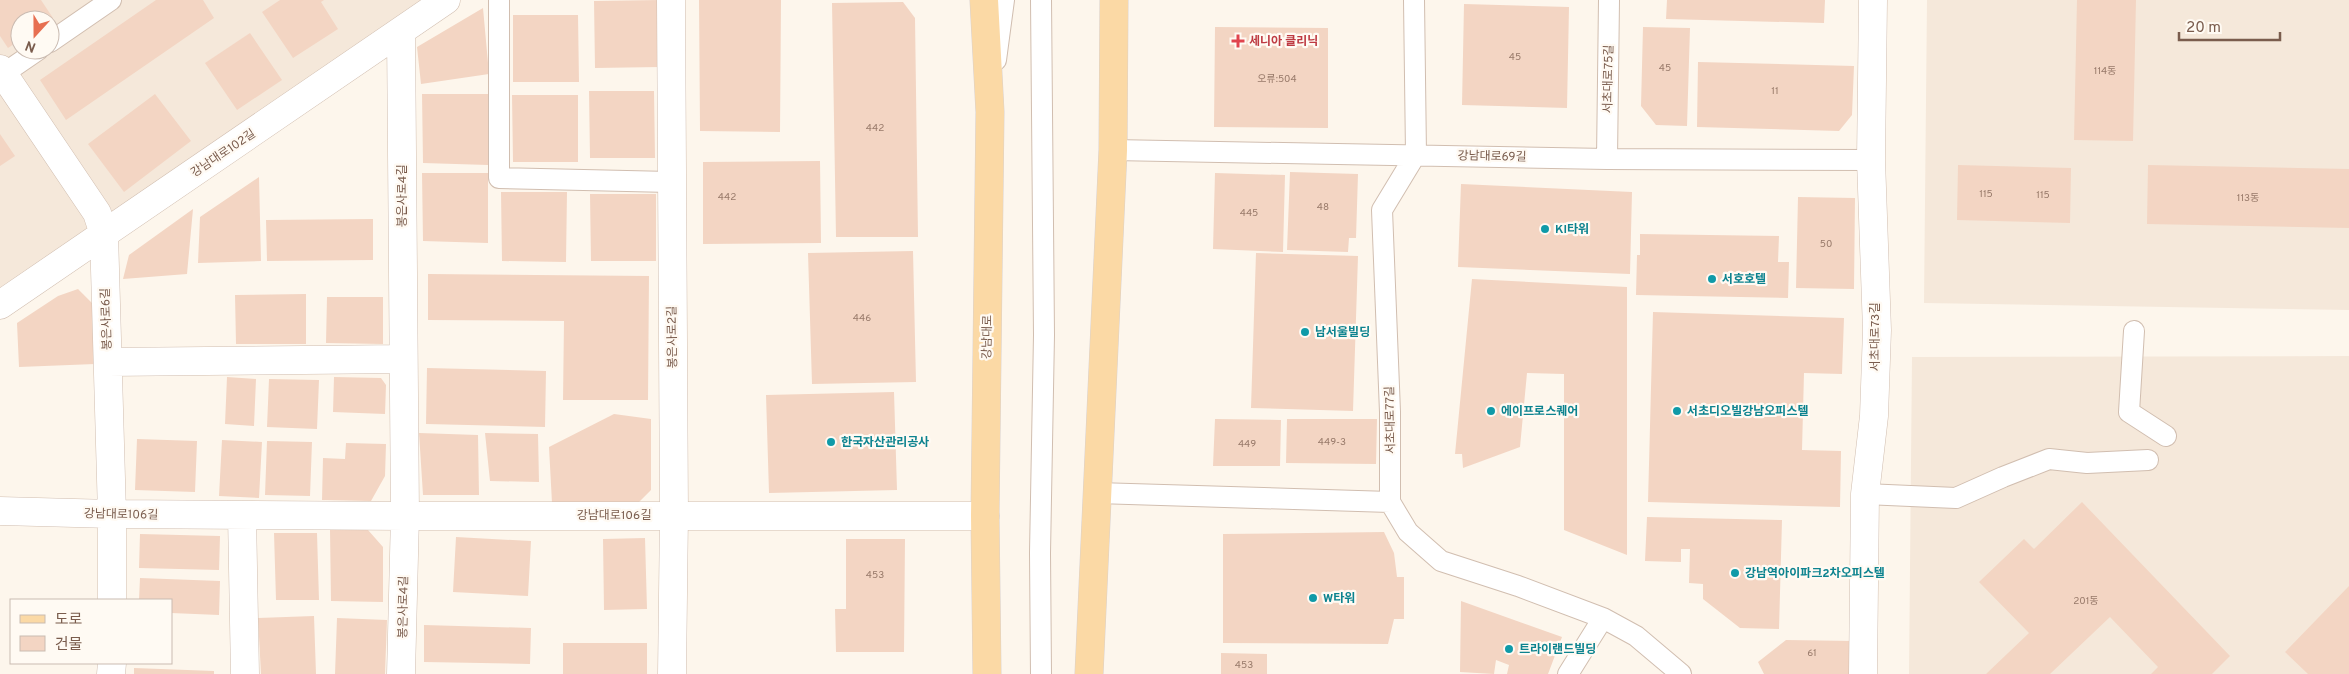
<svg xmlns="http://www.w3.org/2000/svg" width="2349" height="674" viewBox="0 0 2349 674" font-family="Overpass,'Noto Sans KR',sans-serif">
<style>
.residential{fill:#f5e8da;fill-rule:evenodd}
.building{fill:#f3d5c3}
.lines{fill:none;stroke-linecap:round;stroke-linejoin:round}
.service-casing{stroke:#d1beb0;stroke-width:22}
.minor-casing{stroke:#d1beb0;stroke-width:29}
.primary-casing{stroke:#dad1cd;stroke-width:29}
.service{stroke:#fff;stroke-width:20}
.minor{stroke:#fff;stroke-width:28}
.primary{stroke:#fbd9a5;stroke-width:28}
.health-dot{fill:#e0444e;stroke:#fffaf3;stroke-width:2}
.culture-dot{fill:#0f9aa8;stroke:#fffaf3;stroke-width:2}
.labels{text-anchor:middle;stroke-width:4.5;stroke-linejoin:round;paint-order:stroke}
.number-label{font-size:10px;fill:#987a6a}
.health-label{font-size:12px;font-weight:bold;fill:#be3a42;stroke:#fffaf3;text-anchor:start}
.street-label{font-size:12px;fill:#7a5c4d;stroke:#fffaf3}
.culture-label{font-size:12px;font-weight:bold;fill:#0d838f;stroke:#fffaf3;text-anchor:start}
</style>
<rect width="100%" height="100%" fill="#fdf6ec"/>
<path class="residential" d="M0,0H458L0,320ZM20,20H50V50H20Z
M1927,0H2349V310L1924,303Z
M2349,356V674H1909L1912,357Z"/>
<path class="building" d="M0,0H41L53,18L49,20H20V40L8,48L0,36Z
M156,0H203L214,18L66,120L40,80Z
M280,0H324L321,2L338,29L293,58L262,12Z
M660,0V67L595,68L594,1Z
M699,0H781L780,132L700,131Z
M1667,0H1825L1824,23L1666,19Z
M2077,0H2136L2133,141L2074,140Z
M903,2L915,18L918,237H836L832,3Z
M1464,4L1569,7L1567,108L1462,105Z
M483,8L489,74L421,84L417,47Z
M513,15H578L579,82H513Z
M1215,27L1328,28V128L1214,127Z
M1643,27L1690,28L1687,126L1656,125L1641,106Z
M250,33L282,80L237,110L205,63Z
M1698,62L1854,66L1852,115L1839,131L1697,127Z
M589,91H654L655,158H590Z
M155,94L191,141L124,192L88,144Z
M422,94H488V165L423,163Z
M512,95H578V162H513Z
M0,134L15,156L0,166Z
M820,161L821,243L703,244V162Z
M1958,165L2071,168L2070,223L1957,220Z
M2148,165L2349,169V228L2147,224Z
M1290,172L1358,174L1356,238H1349L1348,252L1287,250Z
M422,173H488V243L423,241Z
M1215,173L1285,175L1283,252L1213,249Z
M259,177L261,261L198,263L200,217Z
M1461,184L1632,192L1630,274L1458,267Z
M501,192H567L566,262L502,261Z
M590,194H656V261H591Z
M1798,197L1855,198L1854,289L1796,288Z
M193,209L187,274L123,279L129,255Z
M373,219V260L267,261L266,220Z
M1640,234L1779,236L1778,262H1789L1788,298L1636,295L1637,255H1640Z
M913,251L916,382L812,384L808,253Z
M1256,253L1358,256L1353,411L1251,408Z
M428,274L649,276L648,400H563L564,321L428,320Z
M1472,279L1627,287V555L1564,530V374L1527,373L1520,447L1463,468L1462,454H1455Z
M78,289L93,304L95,364L19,367L17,323L58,296Z
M306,294V344H236L235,295Z
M327,297H383V344L326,343Z
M1653,312L1844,318L1842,374L1804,373L1802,450L1841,451L1840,507L1648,502Z
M427,368L546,371L545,427L426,424Z
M227,377L256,379L254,426L225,424Z
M334,377L381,378L386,385L385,414L333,412Z
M269,379L319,380L317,429L267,427Z
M894,392L897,490L769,493L766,395Z
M614,414L651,419V490L637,504L552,503L549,447Z
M1215,419L1281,420L1280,466H1213Z
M1287,419H1377L1376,464L1286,463Z
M419,433L478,435L479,495H423Z
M485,433L538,434L539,482L490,481Z
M137,439L197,441L195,492L135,490Z
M222,440L262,442L259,498L219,496Z
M267,441L312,442L310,496L265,495Z
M346,443L386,444L385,476L371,501L322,500L323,458L345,459Z
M2082,502L2230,656L2212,674H2151L2158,667L2110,617L2050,674H1986L2029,633L1979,582L2024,539L2034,549Z
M1647,517L1782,520L1779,629L1740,628L1703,599V584L1689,583L1690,549H1681V562L1645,561Z
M330,530H368L383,547V602L331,601Z
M1384,532L1394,553L1397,577H1404V619H1394L1388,644L1223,643V534Z
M274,533H317L319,600H276Z
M140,534L220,536L219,570L139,568Z
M456,537L531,541L528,596L453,592Z
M645,538L647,609L604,610L603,539Z
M846,539H905L904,652H836L835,609H846Z
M140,578L220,581L219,615L171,613V600H139Z
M2349,586V674H2308L2285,652Z
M1461,601L1562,637L1548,674H1507L1509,665L1496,660L1494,674L1460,672Z
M314,616L316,674H261L258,618Z
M337,618L387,620L385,674H335Z
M424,625L531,628L530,664L424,662Z
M1786,640L1854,641L1852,674H1764L1758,662Z
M563,643H647V674H563Z
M1221,653L1267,654V674H1221Z
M134,668L214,671V674H134Z"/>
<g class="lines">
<g class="service-casing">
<path id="service" d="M499,0V178L670,182
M1041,0L1044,335L1040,553L1041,674
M1414,0L1416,154L1382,210L1390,412V502L1408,532L1441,561L1518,586L1603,618L1636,636L1681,674
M50,42L111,0
M996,60L1004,0
M3,74L38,50
M1113,150L1607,159L1871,160
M1607,159L1609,0
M2134,331L2129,412L2166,436
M1097,493L1390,502
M1865,494L1956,498L2003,477L2049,459L2087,463L2148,460
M1568,674L1603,618"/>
</g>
<g class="minor-casing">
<path id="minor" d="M671,0L674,515L672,674
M401,32L405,516L401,674
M0,69L97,213L104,234L112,514V600
M0,305L446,0
M108,362L403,359
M0,511L112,514L405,516H985
M242,515L245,674
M111,674L112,663
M1863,674L1865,494L1874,416L1877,330L1871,160L1873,0"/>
</g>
<g class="primary-casing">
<path id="primary" d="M984,0L990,112L985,516L987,674
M1089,674L1113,150L1114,0"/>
</g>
<use href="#service" class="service"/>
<use href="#minor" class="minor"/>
<use href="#primary" class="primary"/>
</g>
<path class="health-dot" d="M1235.5 33.5h5v5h5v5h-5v5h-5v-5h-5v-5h5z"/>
<g class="culture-dot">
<circle cx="1545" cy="229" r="5"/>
<circle cx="1712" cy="279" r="5"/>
<circle cx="1305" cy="332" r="5"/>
<circle cx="1491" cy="411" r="5"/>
<circle cx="1677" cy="411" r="5"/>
<circle cx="831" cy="442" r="5"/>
<circle cx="1735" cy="573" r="5"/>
<circle cx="1313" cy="598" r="5"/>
<circle cx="1509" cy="649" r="5"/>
</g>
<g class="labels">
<g class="number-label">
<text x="1515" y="60">45</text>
<text x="1665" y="71">45</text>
<text x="2105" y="74">114동</text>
<text x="1277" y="82">오류:504</text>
<text x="1775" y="94">11</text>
<text x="875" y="131">442</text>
<text x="1986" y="197">115</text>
<text x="2043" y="198">115</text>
<text x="727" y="200">442</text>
<text x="2248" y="201">113동</text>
<text x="1323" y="210">48</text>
<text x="1249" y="216">445</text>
<text x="1826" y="247">50</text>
<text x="862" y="321">446</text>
<text x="1332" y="445">449-3</text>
<text x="1247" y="447">449</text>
<text x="875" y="578">453</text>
<text x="2086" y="604">201동</text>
<text x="1812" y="656">61</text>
<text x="1244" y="668">453</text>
</g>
<g class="health-label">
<text x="1249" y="45">세니아 클리닉</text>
</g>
<g class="street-label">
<text transform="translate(1608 79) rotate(-89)" y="4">서초대로75길</text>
<text transform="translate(223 153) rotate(-34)" y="4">강남대로102길</text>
<text transform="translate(1492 156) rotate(1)" y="4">강남대로69길</text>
<text transform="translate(402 196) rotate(-90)" y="4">봉은사로4길</text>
<text transform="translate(106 319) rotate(-92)" y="4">봉은사로6길</text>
<text transform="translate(672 337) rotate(-91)" y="4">봉은사로2길</text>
<text transform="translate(987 337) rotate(-89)" y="4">강남대로</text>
<text transform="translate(1875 337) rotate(-90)" y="4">서초대로73길</text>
<text transform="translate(1390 420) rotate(-91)" y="4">서초대로77길</text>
<text transform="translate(121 514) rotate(1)" y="4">강남대로106길</text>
<text x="614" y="519">강남대로106길</text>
<text transform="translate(403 607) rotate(-89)" y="4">봉은사로4길</text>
</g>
<g class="culture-label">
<text x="1555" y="233">KI타워</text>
<text x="1722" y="283">서호호텔</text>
<text x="1315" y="336">남서울빌딩</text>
<text x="1501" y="415">에이프로스퀘어</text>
<text x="1687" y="415">서초디오빌강남오피스텔</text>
<text x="841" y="446">한국자산관리공사</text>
<text x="1745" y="577">강남역아이파크2차오피스텔</text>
<text x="1323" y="602">W타워</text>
<text x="1519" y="653">트라이랜드빌딩</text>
</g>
</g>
<rect x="10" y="599" width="162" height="65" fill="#fffaf3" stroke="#cabbb1"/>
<rect x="20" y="615" width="25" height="8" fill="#fbd9a5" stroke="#cabbb1"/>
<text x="55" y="624" font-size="15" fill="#7a5c4d">도로</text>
<rect x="20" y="636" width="25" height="15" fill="#f3d5c3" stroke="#cabbb1"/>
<text x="55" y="649" font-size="15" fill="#7a5c4d">건물</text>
<g transform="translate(35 35) rotate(201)"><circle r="24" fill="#fffaf3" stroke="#cabbb1"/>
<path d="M0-4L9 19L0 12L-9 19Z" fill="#e76f51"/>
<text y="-8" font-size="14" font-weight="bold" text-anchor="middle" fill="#7a5c4d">N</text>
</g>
<path d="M2179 32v8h101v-8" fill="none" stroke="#7a5c4d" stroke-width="2.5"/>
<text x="2186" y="32" font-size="15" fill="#7a5c4d" stroke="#fffaf3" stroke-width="4" paint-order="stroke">20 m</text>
</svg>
